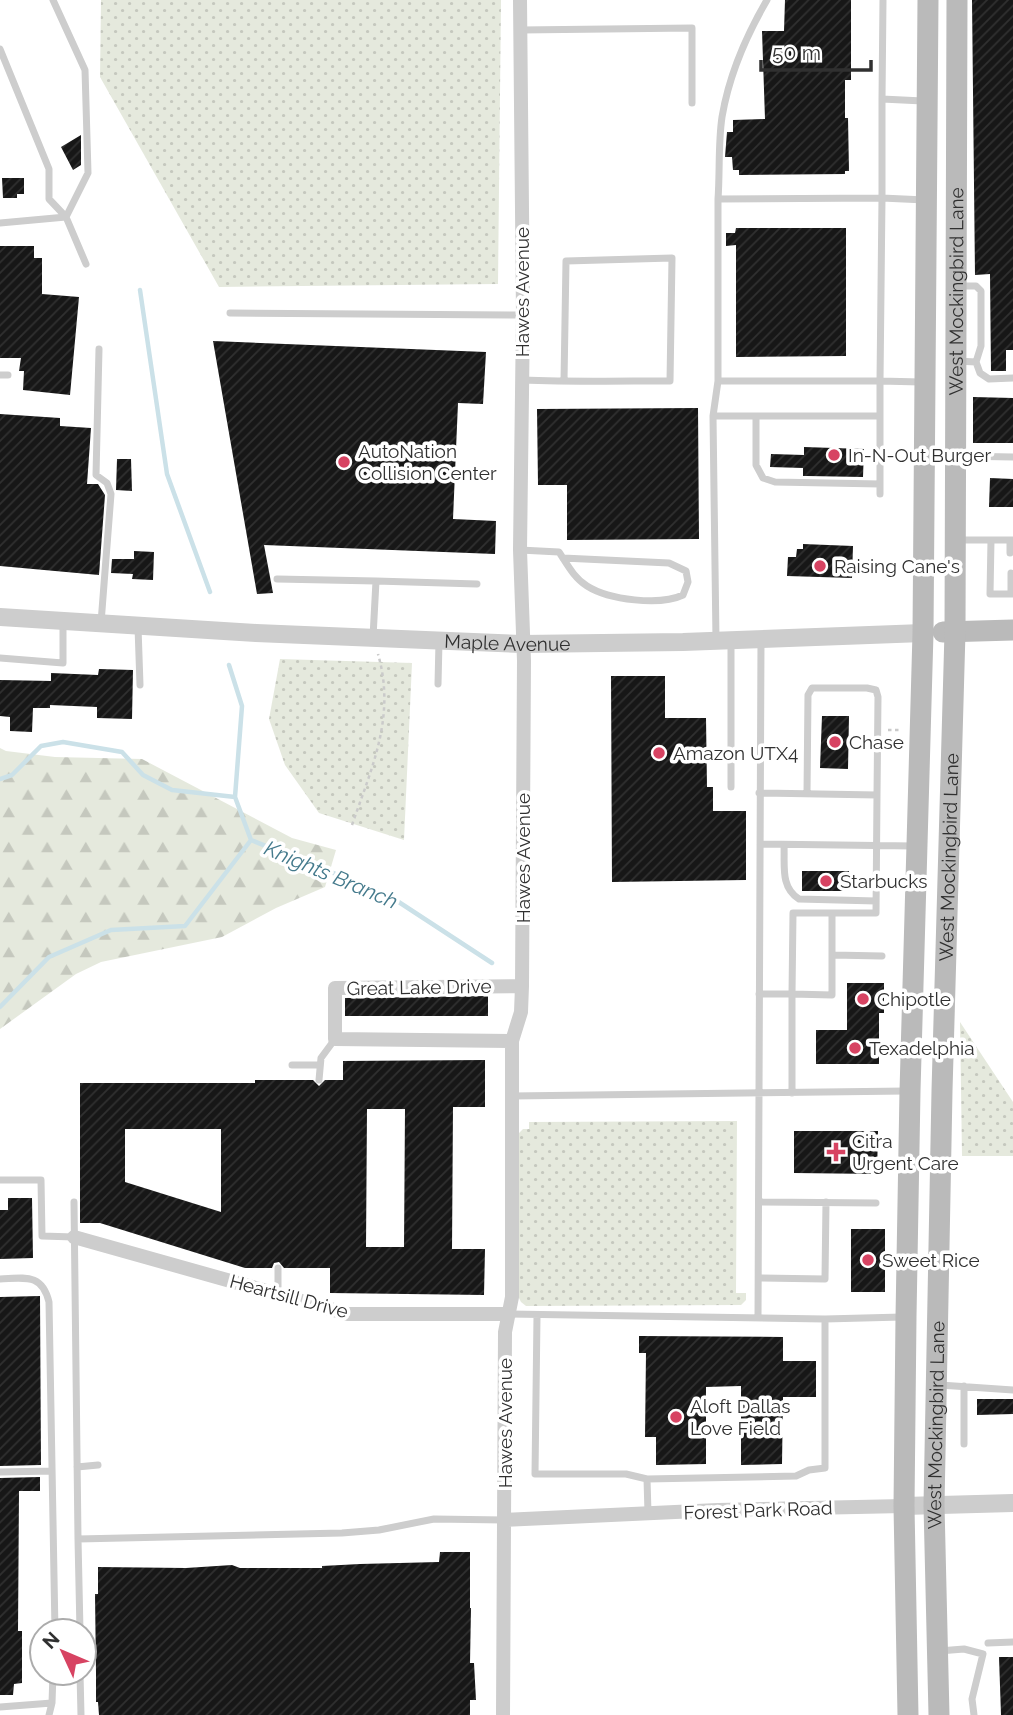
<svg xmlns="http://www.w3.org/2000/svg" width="1013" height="1715" viewBox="0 0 1013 1715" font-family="Raleway,sans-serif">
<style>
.grass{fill:url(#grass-dots)}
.forest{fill:url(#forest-firs)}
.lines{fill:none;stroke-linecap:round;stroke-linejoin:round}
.stream{stroke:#cbe1e8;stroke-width:4.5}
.building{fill:url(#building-hatch);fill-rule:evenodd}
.path{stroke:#cacaca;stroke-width:2.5;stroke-dasharray:3.5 3.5;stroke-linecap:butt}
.service{stroke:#cdcdcd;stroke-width:7}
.minor{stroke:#cdcdcd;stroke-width:14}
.tertiary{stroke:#cdcdcd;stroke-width:18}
.secondary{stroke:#bababa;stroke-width:21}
.poi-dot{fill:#d74362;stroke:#fff;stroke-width:2.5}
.labels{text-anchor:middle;stroke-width:7;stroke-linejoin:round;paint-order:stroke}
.street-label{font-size:19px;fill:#303030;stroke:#fff}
.poi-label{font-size:19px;fill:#303030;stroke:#fff;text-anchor:start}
.water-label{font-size:21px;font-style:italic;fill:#447a8c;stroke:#fff}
</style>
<defs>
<pattern id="grass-dots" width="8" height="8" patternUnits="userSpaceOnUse" patternTransform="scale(1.75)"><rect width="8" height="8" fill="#e5e9dd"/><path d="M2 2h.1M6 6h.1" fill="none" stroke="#c5c8be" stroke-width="1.8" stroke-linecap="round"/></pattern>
<pattern id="forest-firs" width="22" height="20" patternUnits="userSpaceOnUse" patternTransform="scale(1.75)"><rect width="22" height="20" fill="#e5e9dd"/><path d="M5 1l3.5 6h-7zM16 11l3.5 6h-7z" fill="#c5c8be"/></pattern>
<pattern id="building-hatch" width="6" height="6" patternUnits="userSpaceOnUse" patternTransform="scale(1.75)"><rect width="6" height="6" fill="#171717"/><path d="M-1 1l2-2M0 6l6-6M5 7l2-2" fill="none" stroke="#303030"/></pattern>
</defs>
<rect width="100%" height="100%" fill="#fff"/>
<path class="grass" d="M101,0H501L498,284L219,287L100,77Z
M280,659L412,663L404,840L319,813L285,765L269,719Z
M960,1022L1013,1102V1156H962Z
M737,1121L736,1293H746V1300L741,1305L526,1306L521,1302L517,1294L518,1134L523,1129H529V1122Z"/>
<path class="forest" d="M0,748L6,751L55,757L142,759L292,838L336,850L325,887L276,908L222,937L101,962L76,974L0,1029Z"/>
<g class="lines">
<path class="stream" d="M140,290L167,474L210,592
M229,665L242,706L235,797L251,840L388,895L492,963
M0,779L12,775L41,746L63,742L122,752L143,775L172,790L235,797
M0,1007L49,957L111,930L185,926L251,840"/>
</g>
<path class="building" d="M785,0H851V80H845V118H848L849,171H845V174L739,175V170H733L732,157H725L727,132H733V120L765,119L762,31H784Z
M972,0H1013V350H1006V371H991L990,274L975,275Z
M81,135V165L73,170L61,147Z
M2,178H24V194H17V198H3Z
M736,228H846V356L736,357V245L726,246V233H735Z
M0,246H34V258H42V294L79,297L70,395L23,390L24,371H19L21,358H0Z
M213,341L486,352L483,404L458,403L453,519L496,521L495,554L264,545L273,593L257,594Z
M973,397L1013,398V443H973Z
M698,408L699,539L567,540V485H538L537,409Z
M0,414L60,418V426L91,428L87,484H98L105,495L99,575L0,566Z
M804,447L864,449L863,477L807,476H803V468L770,467L771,454L804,455Z
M117,459H131L132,491L116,490Z
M990,478L1013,479V507H989Z
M803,544L853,546L852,578L787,576L788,557H796L797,549H803Z
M134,551L154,552L153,580L132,579L133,574L111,573L112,559H134Z
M99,669L133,670L132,719L97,718V707L50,705V708H33L32,732L10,731V717L0,716V680L51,681V673L98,675Z
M611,676H665V718H706L707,787H713V811H746V880L612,882Z
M822,716H849L848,769L820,768Z
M802,871H849V891H802Z
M847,983H884V1013H879V1064H816V1030H847Z
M488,996V1016H345V998Z
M485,1060V1107H453L452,1249H485L484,1295L330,1293V1268H284L279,1262L274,1263L272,1268H245L100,1223H80V1083H255V1080H313L319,1086L325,1080H343V1061ZM367,1109H405L404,1247H366ZM125,1129H221V1212L125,1182Z
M794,1131H878L877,1174L794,1173Z
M8,1198H32L33,1258L0,1259V1210H8Z
M851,1229H885V1292H851Z
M40,1296L41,1465L0,1466V1297Z
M639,1336L783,1337V1361H816V1397H783L782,1464L741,1465V1386L706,1387V1464L656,1465V1437H645L646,1353H639Z
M977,1399H1013V1414L977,1415Z
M40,1477V1491H19L18,1631H22V1683L14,1684L13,1695H0V1478Z
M440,1552H470V1608H471L470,1663H474L476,1700H470V1715H99L98,1702H96V1673L95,1594H98V1567L186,1568L232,1565L240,1568H322V1566L360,1564L439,1562Z
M999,1657H1013V1715H1001Z"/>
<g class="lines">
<path class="path" d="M888,730H902
M352,825C372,767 396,716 378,654"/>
<path class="service" d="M53,0L85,70L88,173L66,217
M883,0L882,99L923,101
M521,30L692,28V103
M0,49L49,169V199L66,217L86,264
M718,199C720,172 718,144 722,117C729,75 746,36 767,0
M0,223L66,217
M230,313L523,315
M99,349L96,475L107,483L111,494L101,623
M957,361L976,362L981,346V291L976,286H959
M976,362L980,373L989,379L1013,378
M0,375H8
M522,380C572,382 621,381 670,381L672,258L566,261L564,381
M921,382L880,381L882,198L925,200
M713,416H880
M756,416V465L763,478L775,482L880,484
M957,456L1013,457
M880,494V381H718V199L882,198V99
M957,540H991L990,594H1013
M991,540H1013
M1010,540V553
M520,550L559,552C567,564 574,578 587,586C609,600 660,606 683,595L688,582L686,571L669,563L563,558
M1011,573V594
M277,579L376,581
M138,627L140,685
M373,637L376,581L477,584
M716,640L713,416L718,381
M731,641V787
M0,658L63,663V621
M438,684L439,642
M759,793L877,795L878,697L876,690L867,688H812L808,695L807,793
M760,844L914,846
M784,845C785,865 780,887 799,899L876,901
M833,955L882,956
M759,994H792L793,913H876L877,795
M292,1065H320
M319,1080L321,1058L335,1039
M792,1093V994L832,995V914
M512,1096L906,1091
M0,1180H41L42,1236L74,1237
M74,1202L78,1539
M759,1202L876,1203
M759,1278L825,1279L826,1202
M0,1279C25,1278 42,1273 49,1302L55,1631
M278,1294V1268
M509,1314L825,1319L902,1317
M537,1316L535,1474H626L647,1479L796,1476L809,1470L825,1468V1319
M758,1318L761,640
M940,1385L1013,1390
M964,1386V1444
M77,1467L98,1465
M0,1472L52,1471
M647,1479L648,1513
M80,1631L78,1539L342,1533L379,1530L434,1519L504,1520
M988,1643L1013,1642
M939,1651L964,1649L983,1654L972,1699L974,1715
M80,1673L81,1715
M0,1707L52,1703L53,1673
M49,1715L52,1703"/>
<path class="minor" d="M512,1041L335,1039V988L522,986
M74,1237L348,1314H509
M504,1520L718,1510L904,1506
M503,1715L505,1332L512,1297V1041L521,1012L522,986L524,661L520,550L523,315L520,0"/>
<g class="tertiary">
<path id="s1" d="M0,617L256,633L522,644L683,642L923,633"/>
<path d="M904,1506L1013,1503"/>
</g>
<g class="secondary">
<path d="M943,632L1013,630"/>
<path d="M908,1715L904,1506L906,1317L910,1091L923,633L928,0"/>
<path id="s2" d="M939,1715L934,1505L942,1091L955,632L957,0"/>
</g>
</g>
<g class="poi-dot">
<circle cx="834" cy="455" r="7"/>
<circle cx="344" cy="462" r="7"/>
<circle cx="820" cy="566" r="7"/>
<circle cx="835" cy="742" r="7"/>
<circle cx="659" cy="753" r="7"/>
<circle cx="826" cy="881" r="7"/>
<circle cx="863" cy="999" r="7"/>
<circle cx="855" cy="1048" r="7"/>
<path d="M832.5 1141.5h7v7h7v7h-7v7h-7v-7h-7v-7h7z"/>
<circle cx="868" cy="1260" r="7"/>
<circle cx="676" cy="1417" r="7"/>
</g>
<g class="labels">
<g class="street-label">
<text dy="7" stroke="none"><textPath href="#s2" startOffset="1424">West Mockingbird Lane</textPath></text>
<text transform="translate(522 292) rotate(-90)" y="7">Hawes Avenue</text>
<text dy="7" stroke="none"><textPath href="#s1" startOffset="508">Maple Avenue</textPath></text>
<text transform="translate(523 858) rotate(-90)" y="7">Hawes Avenue</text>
<text dy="7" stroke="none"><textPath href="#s2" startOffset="858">West Mockingbird Lane</textPath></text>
<text transform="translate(419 987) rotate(-1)" y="7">Great Lake Drive</text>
<text transform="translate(289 1296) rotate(15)" y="7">Heartsill Drive</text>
<text transform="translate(505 1423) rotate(-90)" y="7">Hawes Avenue</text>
<text dy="7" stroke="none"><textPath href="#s2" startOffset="290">West Mockingbird Lane</textPath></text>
<text transform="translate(758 1510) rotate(-2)" y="7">Forest Park Road</text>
</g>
<g class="poi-label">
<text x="358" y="458">AutoNation<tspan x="358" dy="22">Collision Center</tspan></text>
<text x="848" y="462">In-N-Out Burger</text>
<text x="834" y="573">Raising Cane's</text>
<text x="849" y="749">Chase</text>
<text x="673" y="760">Amazon UTX4</text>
<text x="840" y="888">Starbucks</text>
<text x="877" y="1006">Chipotle</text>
<text x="869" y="1055">Texadelphia</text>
<text x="852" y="1148">Citra<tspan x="852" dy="22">Urgent Care</tspan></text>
<text x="882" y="1267">Sweet Rice</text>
<text x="690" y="1413">Aloft Dallas<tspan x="690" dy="22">Love Field</tspan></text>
</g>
<g class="water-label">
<text transform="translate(331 875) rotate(23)" y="7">Knights Branch</text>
</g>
</g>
<g transform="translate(63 1652) rotate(314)"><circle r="33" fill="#ffffff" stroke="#acacac" stroke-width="2"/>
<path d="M0-5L12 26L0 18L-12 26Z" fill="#d74362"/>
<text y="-10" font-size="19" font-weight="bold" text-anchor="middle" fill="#303030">N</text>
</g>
<path d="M761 60v10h110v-10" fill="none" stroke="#303030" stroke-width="3.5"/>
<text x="772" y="60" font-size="21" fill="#303030" stroke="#ffffff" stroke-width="5" paint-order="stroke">50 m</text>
</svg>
